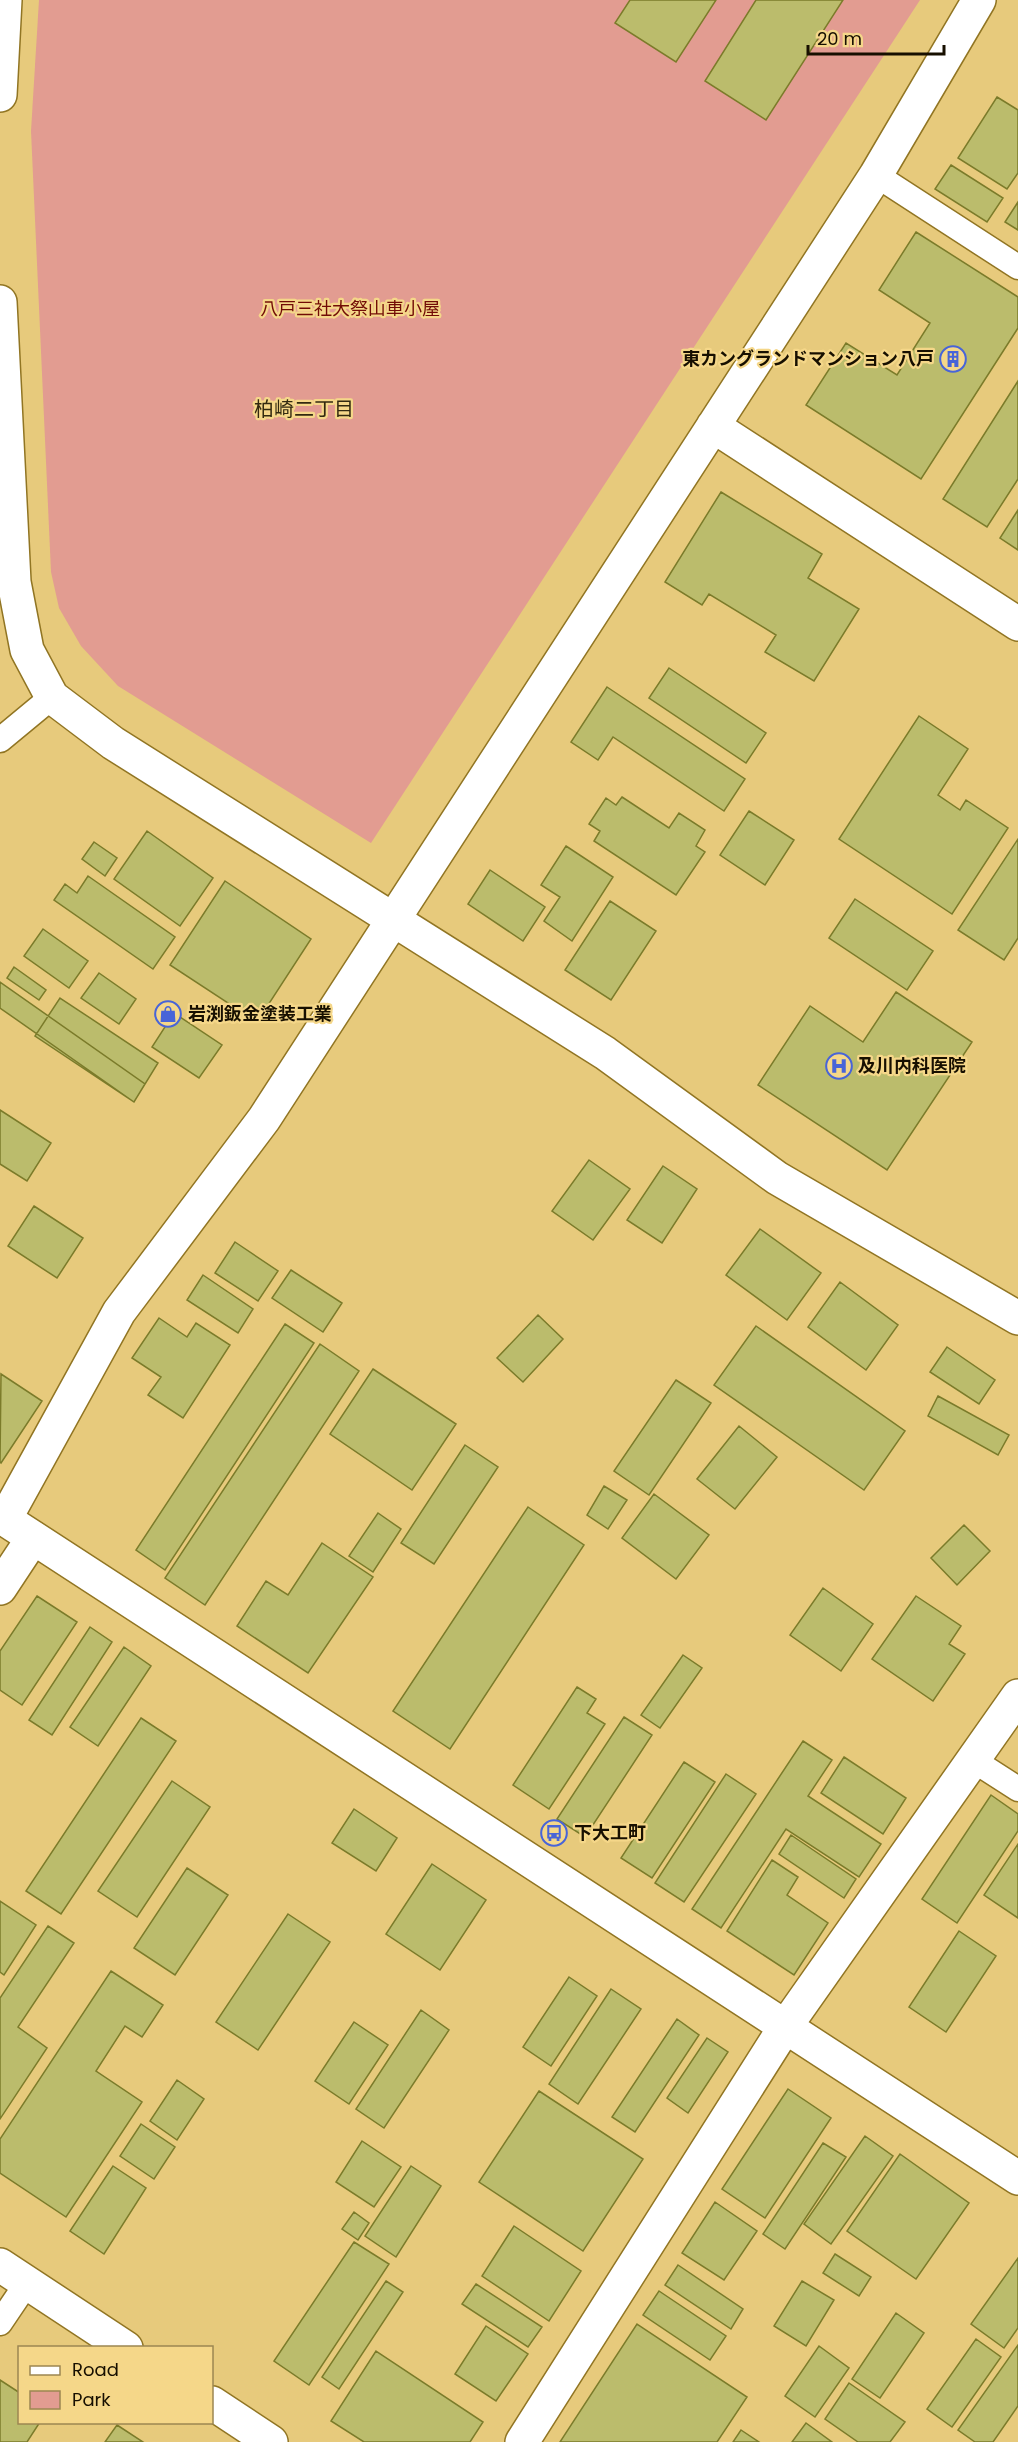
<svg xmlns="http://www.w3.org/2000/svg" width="1018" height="2442" viewBox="0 0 1018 2442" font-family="Poppins,'Noto Sans JP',sans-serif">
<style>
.green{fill:#e29c91}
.building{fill:#bbbc6c;stroke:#7b7b2a;stroke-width:1.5}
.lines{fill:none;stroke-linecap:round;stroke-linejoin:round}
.lane-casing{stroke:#917523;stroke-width:27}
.street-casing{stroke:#917523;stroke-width:36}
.secondary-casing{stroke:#917523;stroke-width:36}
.highway-casing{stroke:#917523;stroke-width:36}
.lane{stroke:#fff;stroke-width:24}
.street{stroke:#fff;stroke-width:33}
.secondary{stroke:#fff;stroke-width:33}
.highway{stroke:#fff;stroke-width:33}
.labels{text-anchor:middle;stroke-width:4.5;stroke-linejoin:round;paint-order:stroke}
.park-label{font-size:18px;fill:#720c06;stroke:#f5d789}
.poi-label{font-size:18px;font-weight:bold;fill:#170f00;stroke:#f5d789;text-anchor:start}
.neighbourhood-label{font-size:20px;fill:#322910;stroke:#f5d789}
</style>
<rect width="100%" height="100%" fill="#e7ca7c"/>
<path class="green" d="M39,0H920L371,843L118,686L81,646L59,608L51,572L31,131Z"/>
<path class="building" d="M630,0H716L676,62L615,23Z
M756,0H843L766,120L705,81Z
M997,97L1018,110V173L1007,189L958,158Z
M951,165L1003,198L987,222L935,189Z
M1018,202V230L1005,222Z
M916,232L1018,297V328L921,479L806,405L846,343L897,375L930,323L879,290Z
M1018,381V479L987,527L943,499Z
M721,492L822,554L808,578L859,609L814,681L765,652L776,635L709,594L702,605L665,582Z
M1018,510V550L1000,538Z
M669,668L766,733L746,763L649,698Z
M607,687L745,779L724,811L613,737L598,760L571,742Z
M919,716L968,749L938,795L960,810L966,800L1008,828L952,914L839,839Z
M622,797L669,828L679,813L705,830L696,846L705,852L676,895L594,841L600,831L589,824L606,798L616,805Z
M749,811L794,840L765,885L720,855Z
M147,831L213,878L180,926L114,879Z
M1018,839V938L1004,960L958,930Z
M94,842L117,858L105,876L82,859Z
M566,846L613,877L572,941L544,921L560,897L541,885Z
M490,870L545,907L523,941L468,904Z
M88,876L175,937L153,969L54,900L65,884L77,893Z
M225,881L311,939L257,1022L170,965Z
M855,899L933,951L907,990L829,938Z
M610,901L656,931L611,1000L565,970Z
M43,929L88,961L69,988L24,956Z
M14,967L46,990L39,1000L7,978Z
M99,973L136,999L119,1024L81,998Z
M0,982L145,1084L134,1102L0,1008Z
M896,992L972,1042L887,1170L758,1085L810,1006L863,1042Z
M60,998L158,1063L134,1102L35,1036Z
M174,1013L222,1045L199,1078L152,1047Z
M0,1110L51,1143L27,1181L0,1164Z
M589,1160L630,1189L593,1240L552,1211Z
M663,1166L697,1189L662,1243L627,1220Z
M34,1206L83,1238L57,1278L8,1246Z
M760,1229L821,1273L787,1320L726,1275Z
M235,1242L278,1271L258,1301L215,1273Z
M291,1270L342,1303L323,1332L272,1298Z
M203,1275L253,1309L238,1333L187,1300Z
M840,1282L898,1325L866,1370L808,1327Z
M538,1315L563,1339L523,1382L497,1358Z
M159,1318L187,1337L196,1323L230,1345L183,1418L148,1395L161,1377L132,1358Z
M285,1324L314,1343L165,1570L136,1550Z
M756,1326L905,1431L864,1490L714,1385Z
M320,1344L359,1371L205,1605L165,1578Z
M947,1347L995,1380L979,1404L930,1372Z
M373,1369L456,1424L412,1490L330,1434Z
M1,1374L42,1401L1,1463L0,1462Z
M676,1380L711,1403L649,1495L614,1471Z
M938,1396L1009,1435L998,1455L928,1416Z
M739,1426L777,1457L735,1509L697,1479Z
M465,1445L498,1467L434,1564L401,1543Z
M604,1486L627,1500L608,1529L587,1515Z
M654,1494L709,1535L676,1579L622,1538Z
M528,1507L584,1545L450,1749L393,1711Z
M378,1513L401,1529L373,1572L349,1556Z
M964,1525L990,1551L957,1585L931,1558Z
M322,1543L373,1577L308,1673L237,1626L266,1581L288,1595Z
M823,1588L873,1624L841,1671L790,1635Z
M37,1596L77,1622L22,1705L0,1690V1651Z
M916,1596L961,1626L949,1644L965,1654L933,1701L872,1659Z
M90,1627L112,1642L52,1735L29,1720Z
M124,1647L151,1666L98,1746L70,1727Z
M683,1655L702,1668L660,1728L641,1715Z
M577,1687L596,1699L587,1713L605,1724L549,1809L513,1785Z
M624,1717L652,1735L585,1837L557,1819Z
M141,1718L176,1741L61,1914L26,1891Z
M803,1741L832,1760L808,1796L881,1844L859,1877L786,1829L721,1928L692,1909Z
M844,1757L906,1798L883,1834L821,1793Z
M684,1762L715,1782L652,1878L621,1858Z
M726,1774L756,1794L684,1902L655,1883Z
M172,1781L210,1807L137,1917L98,1891Z
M991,1795L1018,1814V1831L957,1923L922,1899Z
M354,1809L397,1838L376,1871L332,1843Z
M791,1835L856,1879L844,1898L779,1854Z
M1018,1844V1918L984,1895Z
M772,1860L798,1877L787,1895L828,1923L794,1975L727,1931Z
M432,1864L486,1900L440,1970L386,1934Z
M187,1868L228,1895L175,1975L134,1948Z
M0,1901L36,1925L4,1975L0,1972Z
M288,1914L330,1942L258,2050L216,2022Z
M48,1926L74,1943L18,2027L47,2048L0,2119V1998Z
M959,1931L996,1956L946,2032L909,2007Z
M111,1971L163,2005L142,2037L125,2026L96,2071L142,2102L66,2217L0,2173V2139Z
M569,1977L597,1996L551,2066L523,2047Z
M611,1989L641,2009L578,2104L549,2084Z
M421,2010L449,2030L384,2128L356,2109Z
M677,2019L699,2035L635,2132L612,2117Z
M354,2022L388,2045L349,2104L315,2081Z
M707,2038L728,2052L688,2113L667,2098Z
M177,2080L204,2099L177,2140L150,2121Z
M788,2089L831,2118L765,2218L722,2189Z
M539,2091L643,2159L583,2251L479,2182Z
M141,2124L175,2147L154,2179L120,2156Z
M865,2136L893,2156L831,2244L804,2224Z
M362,2141L401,2167L374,2207L336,2182Z
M823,2143L846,2157L785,2249L763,2234Z
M900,2154L969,2203L916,2279L847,2231Z
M113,2166L146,2188L104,2254L70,2231Z
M411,2166L441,2186L396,2257L365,2236Z
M715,2202L757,2231L724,2280L682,2253Z
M354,2212L369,2223L358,2240L342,2229Z
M514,2226L581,2271L549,2321L482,2276Z
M354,2242L389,2264L309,2385L274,2361Z
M835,2254L871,2277L859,2296L823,2273Z
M1018,2258V2328L1004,2348L971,2324Z
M678,2265L743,2309L731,2329L665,2285Z
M386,2281L403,2292L339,2389L322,2377Z
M802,2281L834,2300L806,2346L774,2326Z
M476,2284L542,2327L528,2347L462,2304Z
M659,2291L726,2336L710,2360L643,2315Z
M896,2313L924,2333L880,2398L852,2379Z
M637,2324L747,2397L717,2442H560Z
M486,2326L528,2354L496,2401L455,2374Z
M976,2339L1001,2357L952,2427L927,2409Z
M1018,2345V2406L993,2442H975L958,2430Z
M819,2346L849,2368L815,2417L785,2396Z
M376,2351L483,2422L470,2442H364L331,2421Z
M0,2380L20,2393V2422H40L27,2442H0Z
M849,2383L905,2422L890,2442H858L825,2419Z
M806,2423L832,2442H792Z
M117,2425L143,2442H105Z
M741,2430L759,2442H733Z"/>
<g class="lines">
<g class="lane-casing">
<path id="lane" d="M876,175L1018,267
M0,740L52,697
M973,1760L1018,1789
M0,2323L27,2283"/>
</g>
<g class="street-casing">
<path id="street" d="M0,95L5,0
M0,302L14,582L27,650L52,697L113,743L605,1053L777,1178L1018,1318
M713,426L1018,624
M5,1519L119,1312L264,1119L876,175L979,0
M0,1588L33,1538"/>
</g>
<g class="secondary-casing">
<path id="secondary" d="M0,1516L1018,2178
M522,2442L785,2027L1018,1696"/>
</g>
<g class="highway-casing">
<path id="highway" d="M0,2265L126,2348
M212,2403L271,2442"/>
</g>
<use href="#lane" class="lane"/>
<use href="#street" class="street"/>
<use href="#secondary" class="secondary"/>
<use href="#highway" class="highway"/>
</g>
<defs>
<g id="building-ring" transform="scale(1.35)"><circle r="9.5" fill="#f5d789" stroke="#4864d8" stroke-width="1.5"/><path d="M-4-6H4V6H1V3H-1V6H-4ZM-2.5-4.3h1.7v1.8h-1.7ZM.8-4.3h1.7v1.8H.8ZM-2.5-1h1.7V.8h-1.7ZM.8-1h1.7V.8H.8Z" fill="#4864d8"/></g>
<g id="shop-ring" transform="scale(1.35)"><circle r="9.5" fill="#f5d789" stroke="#4864d8" stroke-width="1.5"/><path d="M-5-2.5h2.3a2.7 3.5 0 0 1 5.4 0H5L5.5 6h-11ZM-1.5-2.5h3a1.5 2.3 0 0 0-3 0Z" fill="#4864d8"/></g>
<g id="hospital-ring" transform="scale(1.35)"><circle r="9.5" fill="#f5d789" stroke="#4864d8" stroke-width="1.5"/><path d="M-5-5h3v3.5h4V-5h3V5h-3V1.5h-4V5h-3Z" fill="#4864d8"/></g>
<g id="bus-ring" transform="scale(1.35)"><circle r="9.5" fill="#f5d789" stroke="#4864d8" stroke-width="1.5"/><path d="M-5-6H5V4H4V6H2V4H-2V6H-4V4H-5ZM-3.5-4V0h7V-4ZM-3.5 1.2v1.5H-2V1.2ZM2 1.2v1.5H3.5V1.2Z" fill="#4864d8"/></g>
</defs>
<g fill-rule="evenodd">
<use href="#building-ring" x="953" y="359"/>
<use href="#shop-ring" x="168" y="1014"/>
<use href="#hospital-ring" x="839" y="1066"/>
<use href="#bus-ring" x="554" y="1833"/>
</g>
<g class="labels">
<g class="park-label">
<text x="350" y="315">八戸三社大祭山車小屋</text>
</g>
<g class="poi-label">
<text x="934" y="365" text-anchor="end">東カングランドマンション八戸</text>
<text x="188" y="1020">岩渕鈑金塗装工業</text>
<text x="858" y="1072">及川内科医院</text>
<text x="574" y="1839">下大工町</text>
</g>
<g class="neighbourhood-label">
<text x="304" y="416">柏崎二丁目</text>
</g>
</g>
<rect x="18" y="2346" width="195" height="78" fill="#f5d789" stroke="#9c8752" stroke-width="1.5"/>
<rect x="30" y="2366" width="30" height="9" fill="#ffffff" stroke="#9c8752" stroke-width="1.5"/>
<text x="72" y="2376" font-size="18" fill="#170f00">Road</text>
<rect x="30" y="2391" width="30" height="18" fill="#e29c91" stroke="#9c8752" stroke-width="1.5"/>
<text x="72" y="2406" font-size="18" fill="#170f00">Park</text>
<path d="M808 45v9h136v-9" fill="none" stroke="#170f00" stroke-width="3"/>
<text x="817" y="45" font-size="18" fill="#170f00" stroke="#f5d789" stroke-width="4.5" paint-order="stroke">20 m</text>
</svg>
